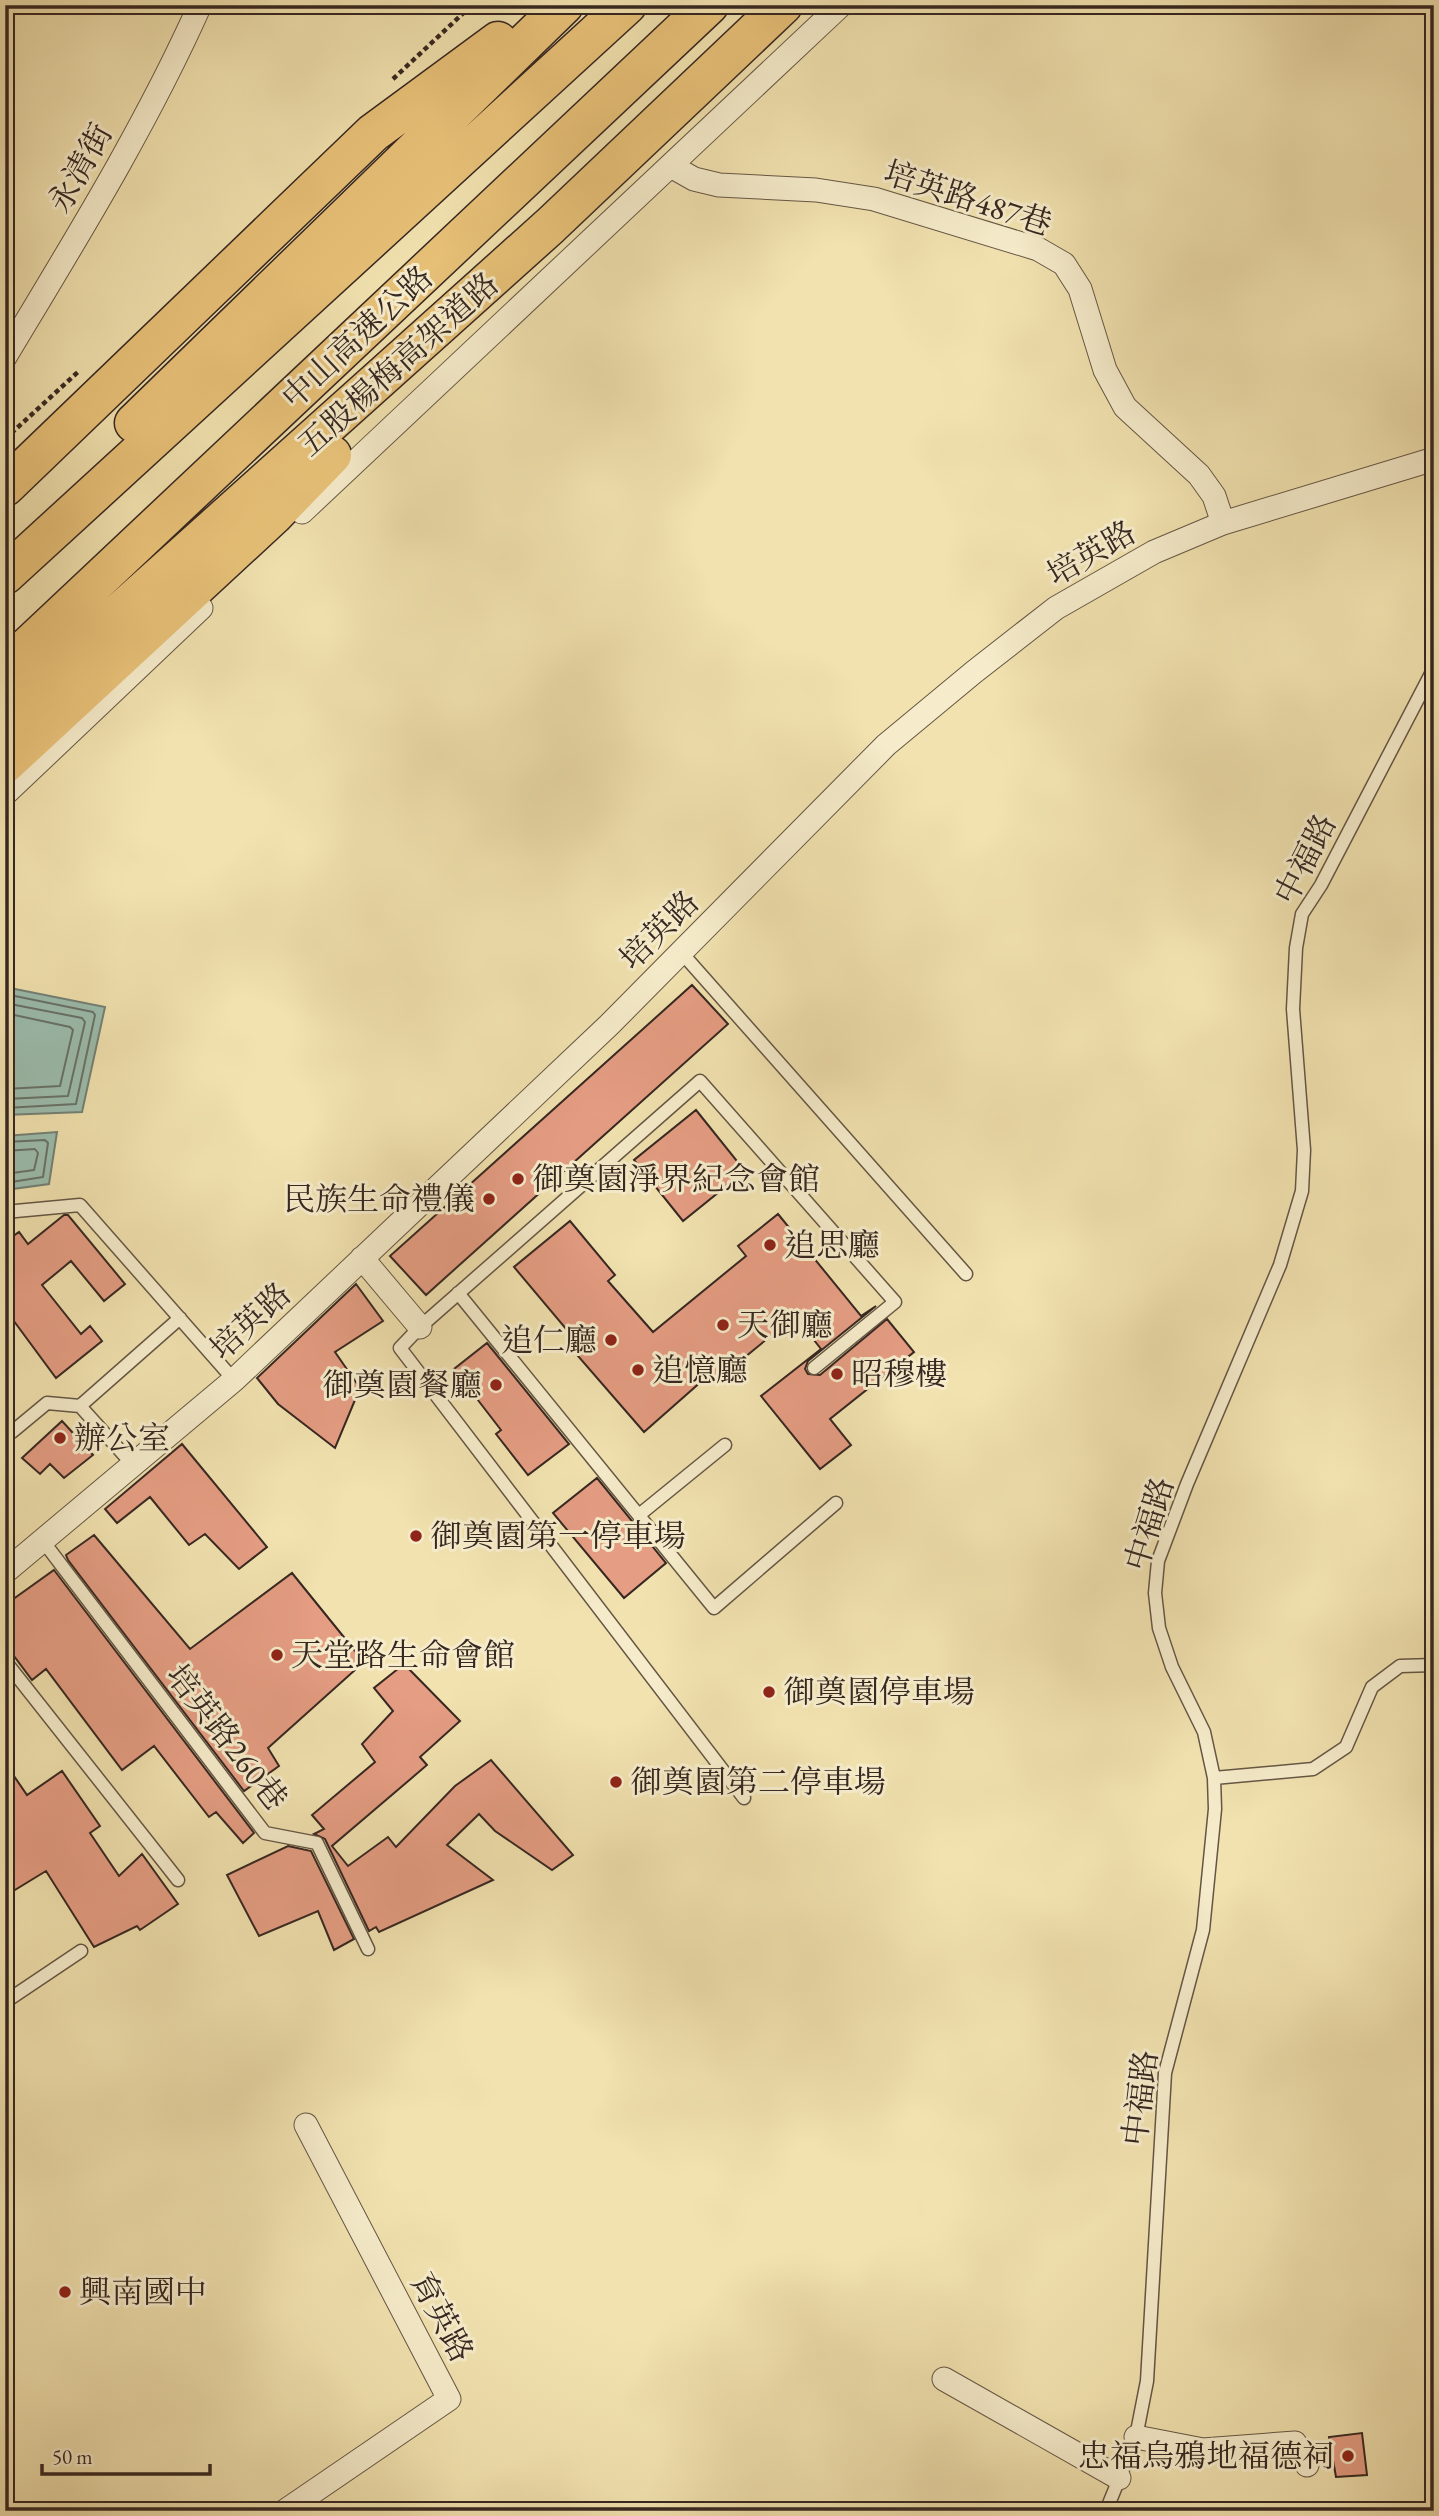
<svg xmlns="http://www.w3.org/2000/svg" width="1439" height="2516" viewBox="0 0 1439 2516" font-family="'EB Garamond','Noto Serif TC',serif">
<style>
.water{fill:#9bbdae;stroke:#738176;stroke-width:2}
.lines{fill:none;stroke-linecap:round;stroke-linejoin:round}
.shore{stroke:#687268;stroke-width:2}
.building{fill:#e59d83;stroke:#362721;stroke-width:2}
.service-casing{stroke:#655644;stroke-width:15}
.minor-casing{stroke:#655644;stroke-width:25}
.motorway-casing{stroke:#362721;stroke-width:41}
.path{stroke:#362721;stroke-width:4.5;stroke-dasharray:5 3.5;stroke-linecap:butt}
.service{stroke:#f6eccb;stroke-width:12}
.minor{stroke:#f6eccb;stroke-width:23}
.motorway{stroke:#e8c178;stroke-width:38}
.poi-dot{fill:#8f2418;stroke:#f6eccb;stroke-width:2.5}
.labels{text-anchor:middle;stroke-width:6;stroke-linejoin:round;paint-order:stroke}
.street-label{font-size:32px;fill:#362721;stroke:#f6eccb}
.poi-label{font-size:32px;fill:#362721;stroke:#f6eccb;text-anchor:start}
</style>
<rect width="100%" height="100%" fill="#f1e2af"/>
<filter id="stains"><feTurbulence type="fractalNoise" baseFrequency=".00286" numOctaves="4"/><feColorMatrix values="0 0 0 0 .2 0 0 0 0 .09 0 0 0 0 .02 0 0 0 .5 -.17"/></filter>
<radialGradient id="worn" r=".72"><stop offset=".6" stop-color="#630" stop-opacity="0"/><stop offset="1" stop-color="#630" stop-opacity=".3"/></radialGradient>
<path class="water" d="M5,987L105,1007L82,1112L5,1115Z
M57,1132L49,1184L5,1190V1136Z"/>
<g class="lines">
<path class="shore" d="M5,994L93,1012L95,1015L76,1104L5,1108
M5,1003L82,1018L85,1022L68,1096L5,1099
M5,1013L70,1027L73,1030L60,1086L5,1089
M5,1142L45,1140L48,1143L43,1177L5,1183
M5,1151L35,1149L38,1153L34,1170L5,1174"/>
</g>
<path class="building" d="M692,985L728,1024L426,1295L390,1256Z
M696,1110L745,1171L683,1221L634,1160Z
M778,1214L861,1316L876,1306L808,1361L805,1369L808,1374L820,1375L887,1319L914,1352L830,1419L851,1445L820,1469L761,1396L821,1349L795,1316L717,1380L711,1373L644,1432L571,1348L578,1343L514,1267L570,1221L615,1275L608,1281L653,1332L746,1256L738,1246Z
M64,1215H68L125,1284L104,1301L71,1261L42,1285L81,1334L90,1326L102,1341L56,1378L5,1309V1242L19,1232L28,1244Z
M356,1284L383,1321L335,1352L360,1388L335,1448L278,1404L257,1378Z
M487,1343L569,1444L528,1475L496,1434L501,1430L454,1369Z
M62,1421L93,1455L64,1478L50,1464L40,1474L22,1458Z
M182,1444L267,1547L239,1569L205,1534L189,1545L150,1497L117,1523L105,1509Z
M597,1478L666,1563L624,1598L553,1513Z
M94,1535L190,1649L292,1573L364,1662L268,1748L279,1766L244,1791L68,1560L66,1555Z
M54,1570L254,1833L243,1843L216,1812L209,1817L154,1746L122,1770L46,1669L32,1680L5,1644V1605Z
M404,1664L460,1721L420,1757L427,1765L332,1846L348,1866L388,1837L396,1847L455,1786L491,1760L573,1855L552,1870L495,1831L479,1814L447,1845L493,1880L379,1932L376,1927L369,1931L325,1839L314,1834L324,1829L312,1815L375,1762L362,1744L393,1711L374,1688Z
M5,1763L27,1795L62,1771L100,1826L90,1833L119,1876L142,1854L178,1904L140,1930L137,1926L94,1947L46,1871L5,1896Z
M288,1846L311,1851L354,1939L334,1950L318,1911L259,1936L227,1875Z
M1362,2433L1367,2475L1336,2477L1329,2437Z"/>
<g class="lines">
<g class="service-casing">
<path id="service" d="M681,952L966,1274
M5,1212L80,1205L234,1380
M458,1293L714,1608L836,1503
M80,1406L180,1318
M5,1430L12,1432L47,1403L80,1406L134,1466
M639,1515L725,1445
M43,1541L265,1833L317,1843L368,1949
M5,1661L178,1880
M1214,1778L1313,1769L1346,1747L1372,1687L1400,1666L1434,1665
M744,1798L400,1348L420,1327L700,1081L895,1302L814,1368
M5,2002L81,1951
M1106,2511L1136,2437L1147,2381L1165,2073L1203,1930L1215,1809L1214,1778L1204,1732L1172,1667L1159,1628L1155,1593L1158,1561L1187,1484L1280,1265L1302,1191L1304,1150L1293,1009L1296,948L1302,914L1321,885L1434,668"/>
</g>
<g class="minor-casing">
<path id="minor" d="M671,166L694,179L719,185L816,190L874,199L1038,249L1064,264L1080,289L1105,370L1125,407L1199,475L1214,496L1223,523
M5,357C74,242 145,128 200,5
M302,512L841,5
M5,794L201,608
M362,1258L420,1327
M5,1572L234,1380L609,1025L886,745L974,672L1056,608L1154,552L1223,523L1434,459
M944,2379L1119,2478
M1136,2437L1203,2450L1295,2443L1307,2465
M285,2511L449,2399L306,2125"/>
</g>
<g class="motorway-casing">
<path id="motorway" d="M134,423L564,5
M5,487L373,133L498,41
M5,575L627,5
M5,668L709,5
M5,715L550,226L783,5
M5,764L274,515L332,455"/>
</g>
<path class="path" d="M393,79L472,5
M5,439L79,371"/>
<use href="#service" class="service"/>
<use href="#minor" class="minor"/>
<use href="#motorway" class="motorway"/>
</g>
<g class="poi-dot">
<circle cx="518" cy="1179" r="7"/>
<circle cx="489" cy="1199" r="7"/>
<circle cx="770" cy="1245" r="7"/>
<circle cx="723" cy="1325" r="7"/>
<circle cx="611" cy="1340" r="7"/>
<circle cx="638" cy="1370" r="7"/>
<circle cx="837" cy="1374" r="7"/>
<circle cx="496" cy="1385" r="7"/>
<circle cx="60" cy="1438" r="7"/>
<circle cx="416" cy="1536" r="7"/>
<circle cx="277" cy="1655" r="7"/>
<circle cx="769" cy="1692" r="7"/>
<circle cx="616" cy="1782" r="7"/>
<circle cx="65" cy="2292" r="7"/>
<circle cx="1348" cy="2456" r="7"/>
</g>
<g class="labels">
<g class="street-label">
<text transform="translate(80 168) rotate(-61)" y="11">永清街</text>
<text transform="translate(968 198) rotate(18)" y="11">培英路487巷</text>
<text transform="translate(357 337) rotate(-43)" y="11">中山高速公路</text>
<text transform="translate(398 364) rotate(-42)" y="11">五股楊梅高架道路</text>
<text transform="translate(1091 553) rotate(-30)" y="11">培英路</text>
<text transform="translate(1305 859) rotate(-63)" y="11">中福路</text>
<text transform="translate(659 930) rotate(-45)" y="11">培英路</text>
<text transform="translate(250 1321) rotate(-43)" y="11">培英路</text>
<text transform="translate(1149 1524) rotate(-73)" y="11">中福路</text>
<text transform="translate(227 1737) rotate(52)" y="11">培英路260巷</text>
<text transform="translate(1140 2098) rotate(-83)" y="11">中福路</text>
<text transform="translate(442 2317) rotate(62)" y="11">育英路</text>
</g>
<g class="poi-label">
<text x="532" y="1190">御奠園淨界紀念會館</text>
<text x="475" y="1210" text-anchor="end">民族生命禮儀</text>
<text x="784" y="1256">追思廳</text>
<text x="737" y="1336">天御廳</text>
<text x="597" y="1351" text-anchor="end">追仁廳</text>
<text x="652" y="1381">追憶廳</text>
<text x="851" y="1385">昭穆樓</text>
<text x="482" y="1396" text-anchor="end">御奠園餐廳</text>
<text x="74" y="1449">辦公室</text>
<text x="430" y="1547">御奠園第一停車場</text>
<text x="291" y="1666">天堂路生命會館</text>
<text x="783" y="1703">御奠園停車場</text>
<text x="630" y="1793">御奠園第二停車場</text>
<text x="79" y="2303">興南國中</text>
<text x="1334" y="2467" text-anchor="end">忠福烏鴉地福德祠</text>
</g>
</g>
<rect width="1439" height="2516" fill="none" stroke="#f1e2af" stroke-width="28"/>
<rect x="7" y="7" width="1425" height="2502" fill="none" stroke="#362721" stroke-width="3.5"/>
<rect x="14" y="14" width="1411" height="2488" fill="none" stroke="#362721" stroke-width="2"/>
<path d="M42 2464v10h168v-10" fill="none" stroke="#362721" stroke-width="3.5"/>
<text x="52" y="2464" font-size="21" fill="#362721" stroke="#f6eccb" stroke-width="5" paint-order="stroke">50 m</text>
<rect width="100%" height="100%" filter="url(#stains)"/>
<rect width="100%" height="100%" fill="url(#worn)"/>
</svg>
